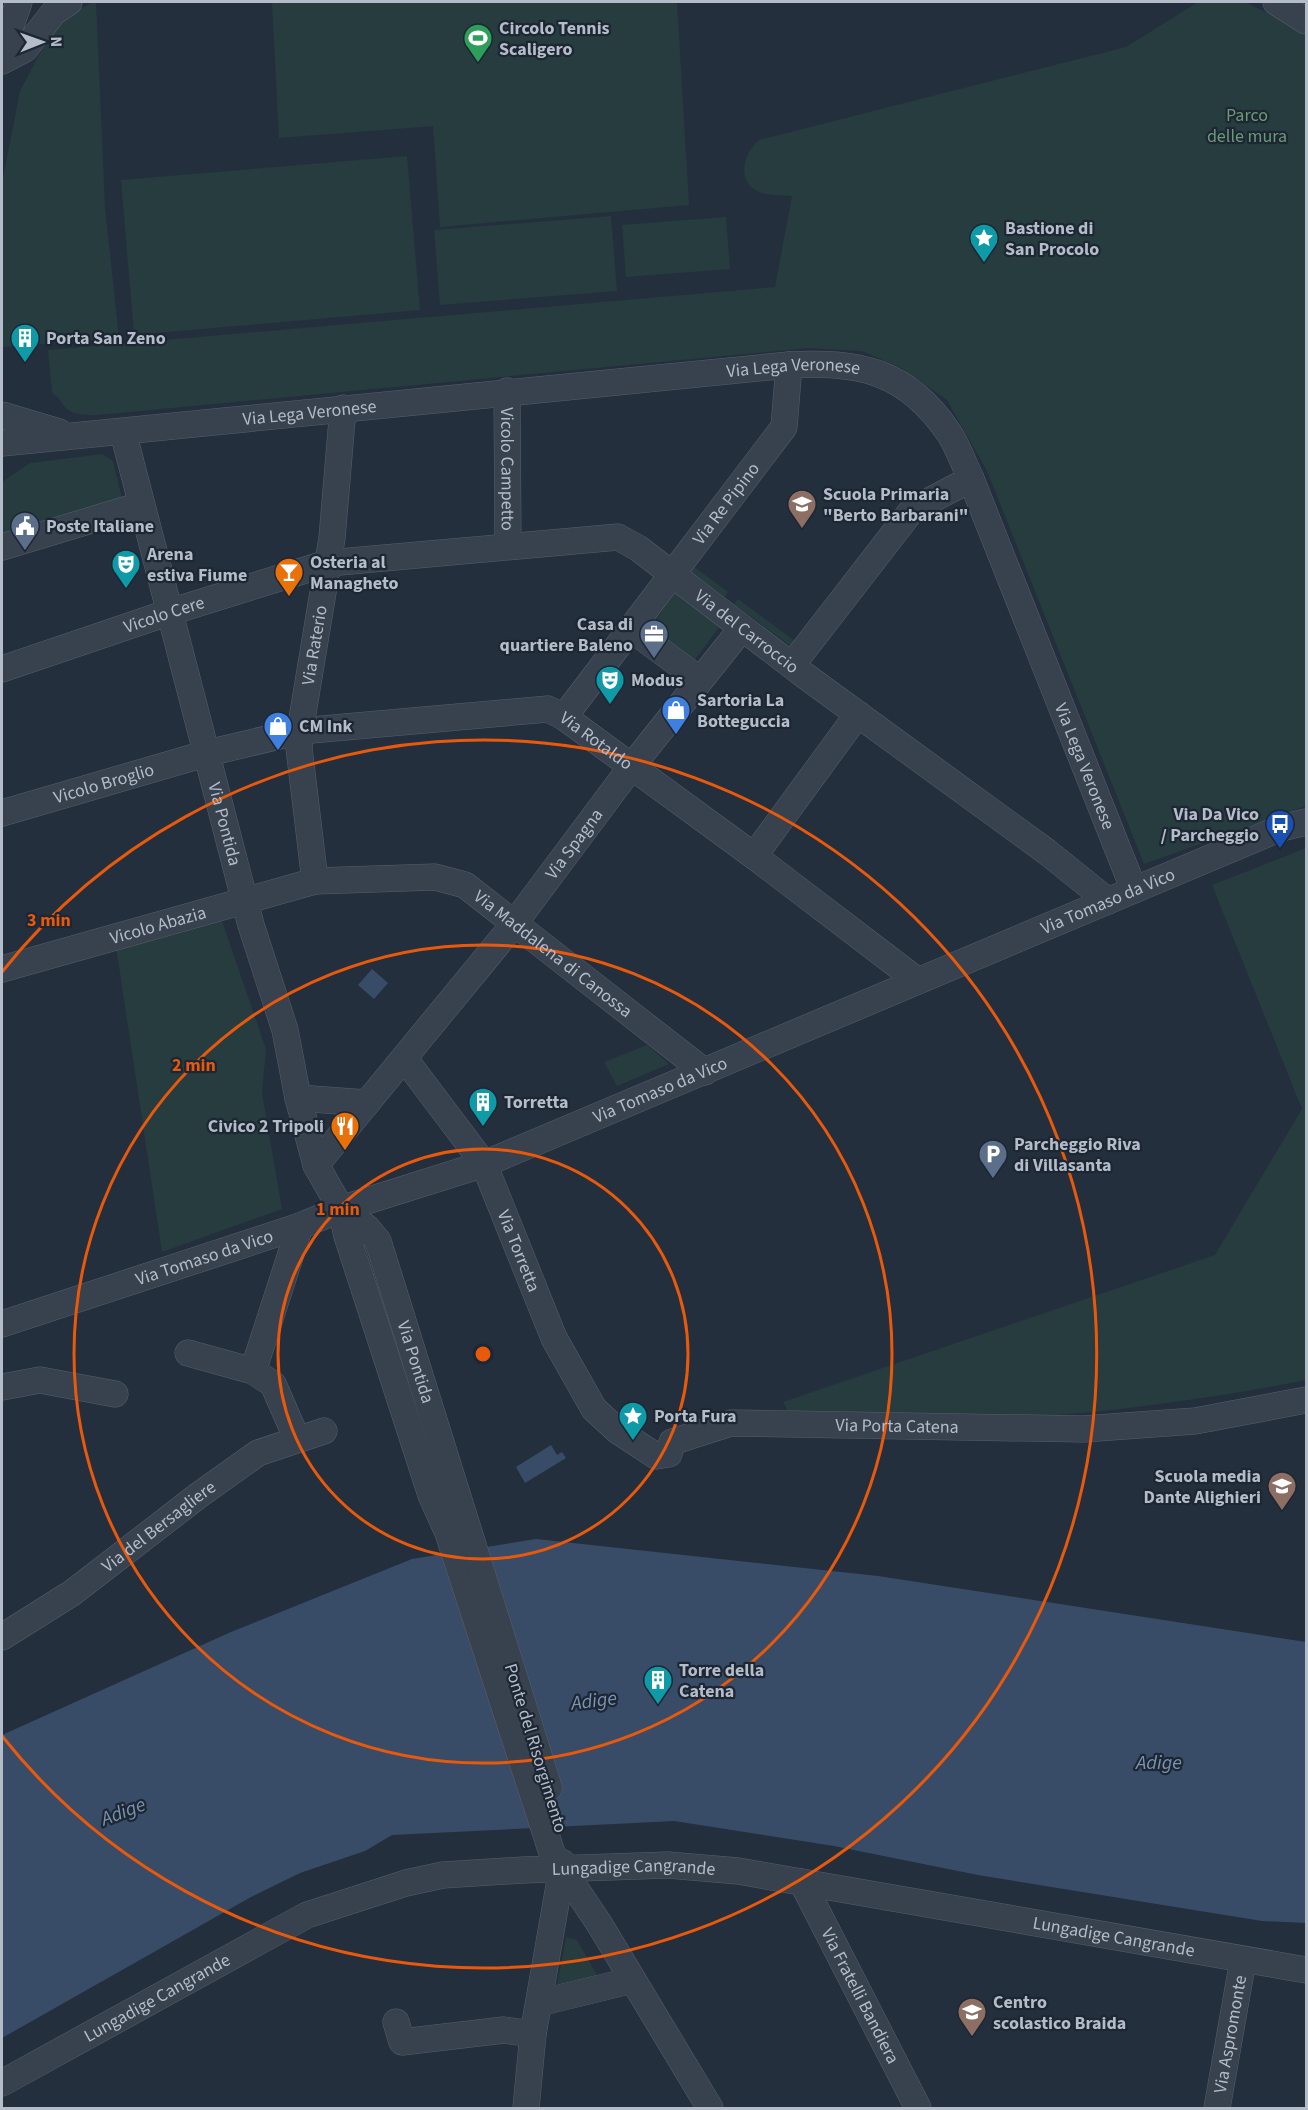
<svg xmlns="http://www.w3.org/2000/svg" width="1308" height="2110" viewBox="0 0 1308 2110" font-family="'Source Sans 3',sans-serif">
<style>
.green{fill:#263c3f}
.water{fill:#394c67}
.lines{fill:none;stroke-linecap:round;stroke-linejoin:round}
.minor-casing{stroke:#565f6c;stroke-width:27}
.minor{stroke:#38414e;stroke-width:26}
.ring{fill:none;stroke:#e8590c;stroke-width:3}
.labels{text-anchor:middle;stroke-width:4.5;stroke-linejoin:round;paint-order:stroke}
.poi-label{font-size:18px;font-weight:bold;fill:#b4bcc9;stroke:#1d2633;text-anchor:start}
.park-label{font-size:18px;fill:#6b9a76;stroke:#1d2633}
.street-label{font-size:18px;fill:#b4bcc9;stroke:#1d2633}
.water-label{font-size:20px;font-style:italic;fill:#7c92b1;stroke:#1d2633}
.centre{fill:#e8590c;stroke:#1d2633;stroke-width:3}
.ring-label{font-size:18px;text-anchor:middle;font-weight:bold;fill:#e8590c;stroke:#1d2633;stroke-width:4.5;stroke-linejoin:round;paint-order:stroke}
</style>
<rect width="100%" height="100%" fill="#242f3e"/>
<path class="green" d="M93,2H96L105,207L119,338L2,347V183L20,91L40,53L66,16Z
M272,2H677L689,205L440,227L433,126L279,138Z
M1198,2H1245L1291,24L1306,36V806L1144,864L987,471L947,400L901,368L862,351L809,348L98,415C87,415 72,416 65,407C59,401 60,397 52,393L48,350L775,287L792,196C782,195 769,196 759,192C735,181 744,152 759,140L1126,47Z
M407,156L420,310L134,335L121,180Z
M611,216L617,291L440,305L434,230Z
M726,217L730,269L626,277L622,225Z
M102,454L113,461L123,503L2,538V482L30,463Z
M693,566L728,592L725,597L689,570Z
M675,593L720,626L694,661L650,628Z
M738,599L796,642L792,647L734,604Z
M1306,848V1380C1224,1396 1141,1408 1057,1415C969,1423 880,1419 792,1418L783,1402L1215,1255L1302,1109L1212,885Z
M222,921L266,1049L262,1093L282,1209L162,1252L116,946Z
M647,1045L669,1064L617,1086L604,1062Z
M566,1937L577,1940L598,1977L556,1991Z"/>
<path class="water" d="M372,969L388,983L374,999L358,985Z
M551,1445L557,1455L562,1452L566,1458L525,1483L516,1467Z
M536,1539L878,1576L1306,1642V1923L1262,1921L978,1875L834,1846L674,1821L392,1835L365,1851L300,1873L251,1897L2,2038V1735L231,1632L412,1559Z"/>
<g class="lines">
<g class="minor-casing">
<g id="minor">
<path d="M1276,2L1306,21"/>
<path d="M2,51L19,2"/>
<path d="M2,61L25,49L54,12L69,2"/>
<path id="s1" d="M507,391L508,546"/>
<path d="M2,415L59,432"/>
<path id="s2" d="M123,432L251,925L285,1030L298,1098L316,1165L341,1209L347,1236L431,1495L448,1533L552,1853L600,1925L710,2108"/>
<path id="s3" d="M2,443L789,365C860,361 907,371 949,433C958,447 964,464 971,479L1134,890"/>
<path d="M2,547L141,505"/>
<path d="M631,629L700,680"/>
<path d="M792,665L912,510L971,479"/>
<path id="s4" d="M2,669L170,612L328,563L618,537L638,548L804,675L1047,852L1108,901"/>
<path id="s5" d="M564,717L784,427L789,365"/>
<path id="s6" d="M2,813L208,753L300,731L548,709L564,717L754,856L918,981"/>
<path d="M754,856L858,714"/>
<path id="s7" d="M315,881L299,748L300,731L332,538L343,408"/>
<path id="s8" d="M2,969L315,881L435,877L465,885L705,1072"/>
<path id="s9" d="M405,1059L484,1164L554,1338L594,1409L618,1431L656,1456L669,1454L672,1442L731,1423L1083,1429L1195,1421L1306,1400"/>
<path d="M298,1098L367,1103"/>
<path id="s10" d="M316,1165L514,924L632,766L742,628"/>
<path id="s11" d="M341,1209L367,1228L378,1241L549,1788"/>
<path id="s12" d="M2,1324L300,1226L341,1209L484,1164L1281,828L1306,822"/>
<path d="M188,1353L253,1371"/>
<path d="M2,1387L40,1380L115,1394"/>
<path d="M297,1439L273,1384L253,1371L300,1226"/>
<path id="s13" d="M2,1637L72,1593L199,1495L258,1453L324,1431"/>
<path id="s14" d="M802,1882L918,2108"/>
<path d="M539,2003L633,1980"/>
<path d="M396,2022L402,2042L504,2030L533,2034"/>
<path id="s15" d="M2,2083L307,1915L406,1883L443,1875L523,1870L668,1865L738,1871L1306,1970"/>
<path d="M526,2108L533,2034L563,1863"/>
<path id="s16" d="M1217,2108L1243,1960"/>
</g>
</g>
<use href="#minor" class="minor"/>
</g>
<g class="ring">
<circle cx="483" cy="1354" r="205"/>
<circle cx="483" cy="1354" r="409"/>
<path d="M2 972A614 614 0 1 1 2 1736"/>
</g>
<defs>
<g id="stadium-pin" transform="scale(1.5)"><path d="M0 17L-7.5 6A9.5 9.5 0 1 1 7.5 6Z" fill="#2e9e5b" stroke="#1d2633"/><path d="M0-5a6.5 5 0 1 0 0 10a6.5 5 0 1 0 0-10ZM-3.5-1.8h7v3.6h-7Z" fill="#fff"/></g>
<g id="sight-pin" transform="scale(1.5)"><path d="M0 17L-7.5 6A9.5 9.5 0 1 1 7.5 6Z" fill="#0f9aa8" stroke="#1d2633"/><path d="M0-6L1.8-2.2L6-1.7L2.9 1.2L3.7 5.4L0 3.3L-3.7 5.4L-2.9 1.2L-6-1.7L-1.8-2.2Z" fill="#fff"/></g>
<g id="building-pin" transform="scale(1.5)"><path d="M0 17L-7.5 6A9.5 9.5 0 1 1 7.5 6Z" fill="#0f9aa8" stroke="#1d2633"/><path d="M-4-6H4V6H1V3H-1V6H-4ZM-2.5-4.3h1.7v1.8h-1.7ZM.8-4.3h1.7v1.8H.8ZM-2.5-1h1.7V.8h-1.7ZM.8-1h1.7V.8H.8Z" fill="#fff"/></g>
<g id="school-pin" transform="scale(1.5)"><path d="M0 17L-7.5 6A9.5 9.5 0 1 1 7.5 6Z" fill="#8d6e63" stroke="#1d2633"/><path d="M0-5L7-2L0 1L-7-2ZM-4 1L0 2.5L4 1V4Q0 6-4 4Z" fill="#fff"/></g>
<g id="civic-pin" transform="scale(1.5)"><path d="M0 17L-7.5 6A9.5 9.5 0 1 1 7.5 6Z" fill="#5c6f8a" stroke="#1d2633"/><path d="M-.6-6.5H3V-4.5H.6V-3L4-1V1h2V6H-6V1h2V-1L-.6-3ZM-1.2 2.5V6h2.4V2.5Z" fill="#fff"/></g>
<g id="theatre-pin" transform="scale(1.5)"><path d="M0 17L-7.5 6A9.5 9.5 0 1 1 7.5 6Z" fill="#0f9aa8" stroke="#1d2633"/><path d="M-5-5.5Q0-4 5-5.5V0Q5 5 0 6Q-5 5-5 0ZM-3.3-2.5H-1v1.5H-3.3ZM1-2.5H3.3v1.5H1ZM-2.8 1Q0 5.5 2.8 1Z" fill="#fff"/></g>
<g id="bar-pin" transform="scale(1.5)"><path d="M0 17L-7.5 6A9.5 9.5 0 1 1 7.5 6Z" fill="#e8710a" stroke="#1d2633"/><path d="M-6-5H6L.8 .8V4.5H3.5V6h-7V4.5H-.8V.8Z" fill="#fff"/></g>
<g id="office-pin" transform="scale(1.5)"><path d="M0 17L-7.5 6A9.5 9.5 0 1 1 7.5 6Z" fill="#5c6f8a" stroke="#1d2633"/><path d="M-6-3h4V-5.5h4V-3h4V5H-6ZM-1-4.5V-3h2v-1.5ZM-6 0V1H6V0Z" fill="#fff"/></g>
<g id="shop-pin" transform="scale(1.5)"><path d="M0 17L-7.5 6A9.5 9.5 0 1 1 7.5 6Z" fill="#3f7fe0" stroke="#1d2633"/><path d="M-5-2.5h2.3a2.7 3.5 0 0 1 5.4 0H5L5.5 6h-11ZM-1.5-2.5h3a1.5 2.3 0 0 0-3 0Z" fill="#fff"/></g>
<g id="bus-pin" transform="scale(1.5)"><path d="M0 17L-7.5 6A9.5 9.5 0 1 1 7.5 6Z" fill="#1a4fb4" stroke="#1d2633"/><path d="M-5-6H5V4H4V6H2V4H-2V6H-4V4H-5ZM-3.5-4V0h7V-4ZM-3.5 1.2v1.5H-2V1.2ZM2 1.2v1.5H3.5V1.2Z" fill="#fff"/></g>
<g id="restaurant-pin" transform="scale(1.5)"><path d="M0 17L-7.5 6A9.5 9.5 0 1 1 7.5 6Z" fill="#e8710a" stroke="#1d2633"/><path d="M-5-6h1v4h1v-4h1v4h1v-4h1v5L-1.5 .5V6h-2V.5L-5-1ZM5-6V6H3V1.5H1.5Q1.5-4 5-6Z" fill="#fff"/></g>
<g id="parking-pin" transform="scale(1.5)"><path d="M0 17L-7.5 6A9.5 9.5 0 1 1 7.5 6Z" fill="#5c6f8a" stroke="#1d2633"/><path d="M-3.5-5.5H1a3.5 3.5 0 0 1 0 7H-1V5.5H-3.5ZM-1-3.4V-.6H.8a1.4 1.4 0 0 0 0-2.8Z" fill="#fff"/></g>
</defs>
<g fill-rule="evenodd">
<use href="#stadium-pin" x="478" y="38"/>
<use href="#sight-pin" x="984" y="238"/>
<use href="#building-pin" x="25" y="338"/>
<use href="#school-pin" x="802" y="504"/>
<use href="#civic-pin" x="25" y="526"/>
<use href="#theatre-pin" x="126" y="564"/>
<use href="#bar-pin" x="289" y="572"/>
<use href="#office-pin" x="654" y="634"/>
<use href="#theatre-pin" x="610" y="680"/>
<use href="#shop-pin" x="676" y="710"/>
<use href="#shop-pin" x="278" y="726"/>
<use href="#bus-pin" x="1280" y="824"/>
<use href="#building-pin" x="483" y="1102"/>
<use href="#restaurant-pin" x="345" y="1126"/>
<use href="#parking-pin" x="993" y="1154"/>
<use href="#sight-pin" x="633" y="1416"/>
<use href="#school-pin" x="1282" y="1486"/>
<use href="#building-pin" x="658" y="1680"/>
<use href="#school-pin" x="972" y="2012"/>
</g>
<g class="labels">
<g class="poi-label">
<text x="499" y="34">Circolo Tennis<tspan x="499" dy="21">Scaligero</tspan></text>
<text x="1005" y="234">Bastione di<tspan x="1005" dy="21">San Procolo</tspan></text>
<text x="46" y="344">Porta San Zeno</text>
<text x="823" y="500">Scuola Primaria<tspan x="823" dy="21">"Berto Barbarani"</tspan></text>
<text x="46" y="532">Poste Italiane</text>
<text x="147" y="560">Arena<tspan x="147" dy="21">estiva Fiume</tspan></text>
<text x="310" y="568">Osteria al<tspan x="310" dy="21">Managheto</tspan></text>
<text x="633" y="630" text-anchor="end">Casa di<tspan x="633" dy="21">quartiere Baleno</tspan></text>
<text x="631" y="686">Modus</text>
<text x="697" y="706">Sartoria La<tspan x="697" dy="21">Botteguccia</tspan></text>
<text x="299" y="732">CM Ink</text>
<text x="1259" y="820" text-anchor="end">Via Da Vico<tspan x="1259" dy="21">/ Parcheggio</tspan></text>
<text x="504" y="1108">Torretta</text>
<text x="324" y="1132" text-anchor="end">Civico 2 Tripoli</text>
<text x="1014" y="1150">Parcheggio Riva<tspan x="1014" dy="21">di Villasanta</tspan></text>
<text x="654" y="1422">Porta Fura</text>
<text x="1261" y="1482" text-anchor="end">Scuola media<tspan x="1261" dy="21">Dante Alighieri</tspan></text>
<text x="679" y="1676">Torre della<tspan x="679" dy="21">Catena</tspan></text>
<text x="993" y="2008">Centro<tspan x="993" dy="21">scolastico Braida</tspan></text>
</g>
<g class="park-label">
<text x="1247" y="121">Parco<tspan x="1247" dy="21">delle mura</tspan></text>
</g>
<g class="street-label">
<text dy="6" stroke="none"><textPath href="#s3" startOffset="795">Via Lega Veronese</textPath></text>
<text dy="6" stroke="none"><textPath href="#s3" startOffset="309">Via Lega Veronese</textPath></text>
<text dy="6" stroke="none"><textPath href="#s1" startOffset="78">Vicolo Campetto</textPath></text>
<text dy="6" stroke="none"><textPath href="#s5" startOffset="268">Via Re Pipino</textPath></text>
<text dy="6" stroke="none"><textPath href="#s4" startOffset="171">Vicolo Cere</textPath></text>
<text dy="6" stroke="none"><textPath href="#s4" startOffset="794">Via del Carroccio</textPath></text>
<text dy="6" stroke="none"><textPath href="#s7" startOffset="238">Via Raterio</textPath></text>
<text dy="6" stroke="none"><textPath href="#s6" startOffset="616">Via Rotaldo</textPath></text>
<text dy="6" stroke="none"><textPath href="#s3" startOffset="1335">Via Lega Veronese</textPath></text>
<text dy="6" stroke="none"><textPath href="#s6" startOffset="106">Vicolo Broglio</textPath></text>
<text dy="6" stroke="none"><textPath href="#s2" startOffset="405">Via Pontida</textPath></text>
<text dy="6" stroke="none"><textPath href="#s10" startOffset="412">Via Spagna</textPath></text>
<text dy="6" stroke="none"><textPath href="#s12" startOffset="1185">Via Tomaso da Vico</textPath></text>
<text dy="6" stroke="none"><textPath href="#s8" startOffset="162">Vicolo Abazia</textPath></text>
<text dy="6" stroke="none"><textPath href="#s8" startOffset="588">Via Maddalena di Canossa</textPath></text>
<text dy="6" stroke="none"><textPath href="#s12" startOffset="699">Via Tomaso da Vico</textPath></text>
<text dy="6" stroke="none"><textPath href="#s9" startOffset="225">Via Torretta</textPath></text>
<text dy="6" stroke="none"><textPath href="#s12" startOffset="213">Via Tomaso da Vico</textPath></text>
<text dy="6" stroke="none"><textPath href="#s11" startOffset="176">Via Pontida</textPath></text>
<text dy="6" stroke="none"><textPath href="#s9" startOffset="732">Via Porta Catena</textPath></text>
<text dy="6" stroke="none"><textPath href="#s13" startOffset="192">Via del Bersagliere</textPath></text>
<text transform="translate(536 1748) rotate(73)" y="6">Ponte del Risorgimento</text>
<text dy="6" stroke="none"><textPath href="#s15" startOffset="681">Lungadige Cangrande</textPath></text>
<text dy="6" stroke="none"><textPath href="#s15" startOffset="1167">Lungadige Cangrande</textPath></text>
<text dy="6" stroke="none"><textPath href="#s14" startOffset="128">Via Fratelli Bandiera</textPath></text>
<text dy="6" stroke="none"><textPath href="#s15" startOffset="177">Lungadige Cangrande</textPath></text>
<text dy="6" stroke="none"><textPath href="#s16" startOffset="75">Via Aspromonte</textPath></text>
</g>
<g class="water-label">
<text transform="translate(594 1700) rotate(-7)" y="7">Adige</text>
<text x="1159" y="1769">Adige</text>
<text transform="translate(123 1811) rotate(-21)" y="7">Adige</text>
</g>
</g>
<circle cx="483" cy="1354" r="9" class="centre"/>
<g class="ring-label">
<text x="49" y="926">3 min</text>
<text x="194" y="1071">2 min</text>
<text x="338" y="1215">1 min</text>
</g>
<rect width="1308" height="2110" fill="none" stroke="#b4bcc9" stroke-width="6"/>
<g transform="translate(42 42) rotate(89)" stroke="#1d2633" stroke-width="4.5" paint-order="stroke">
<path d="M0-4.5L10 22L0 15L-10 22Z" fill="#b4bcc9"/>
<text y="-9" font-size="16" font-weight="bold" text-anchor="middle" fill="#b4bcc9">N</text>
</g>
</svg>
